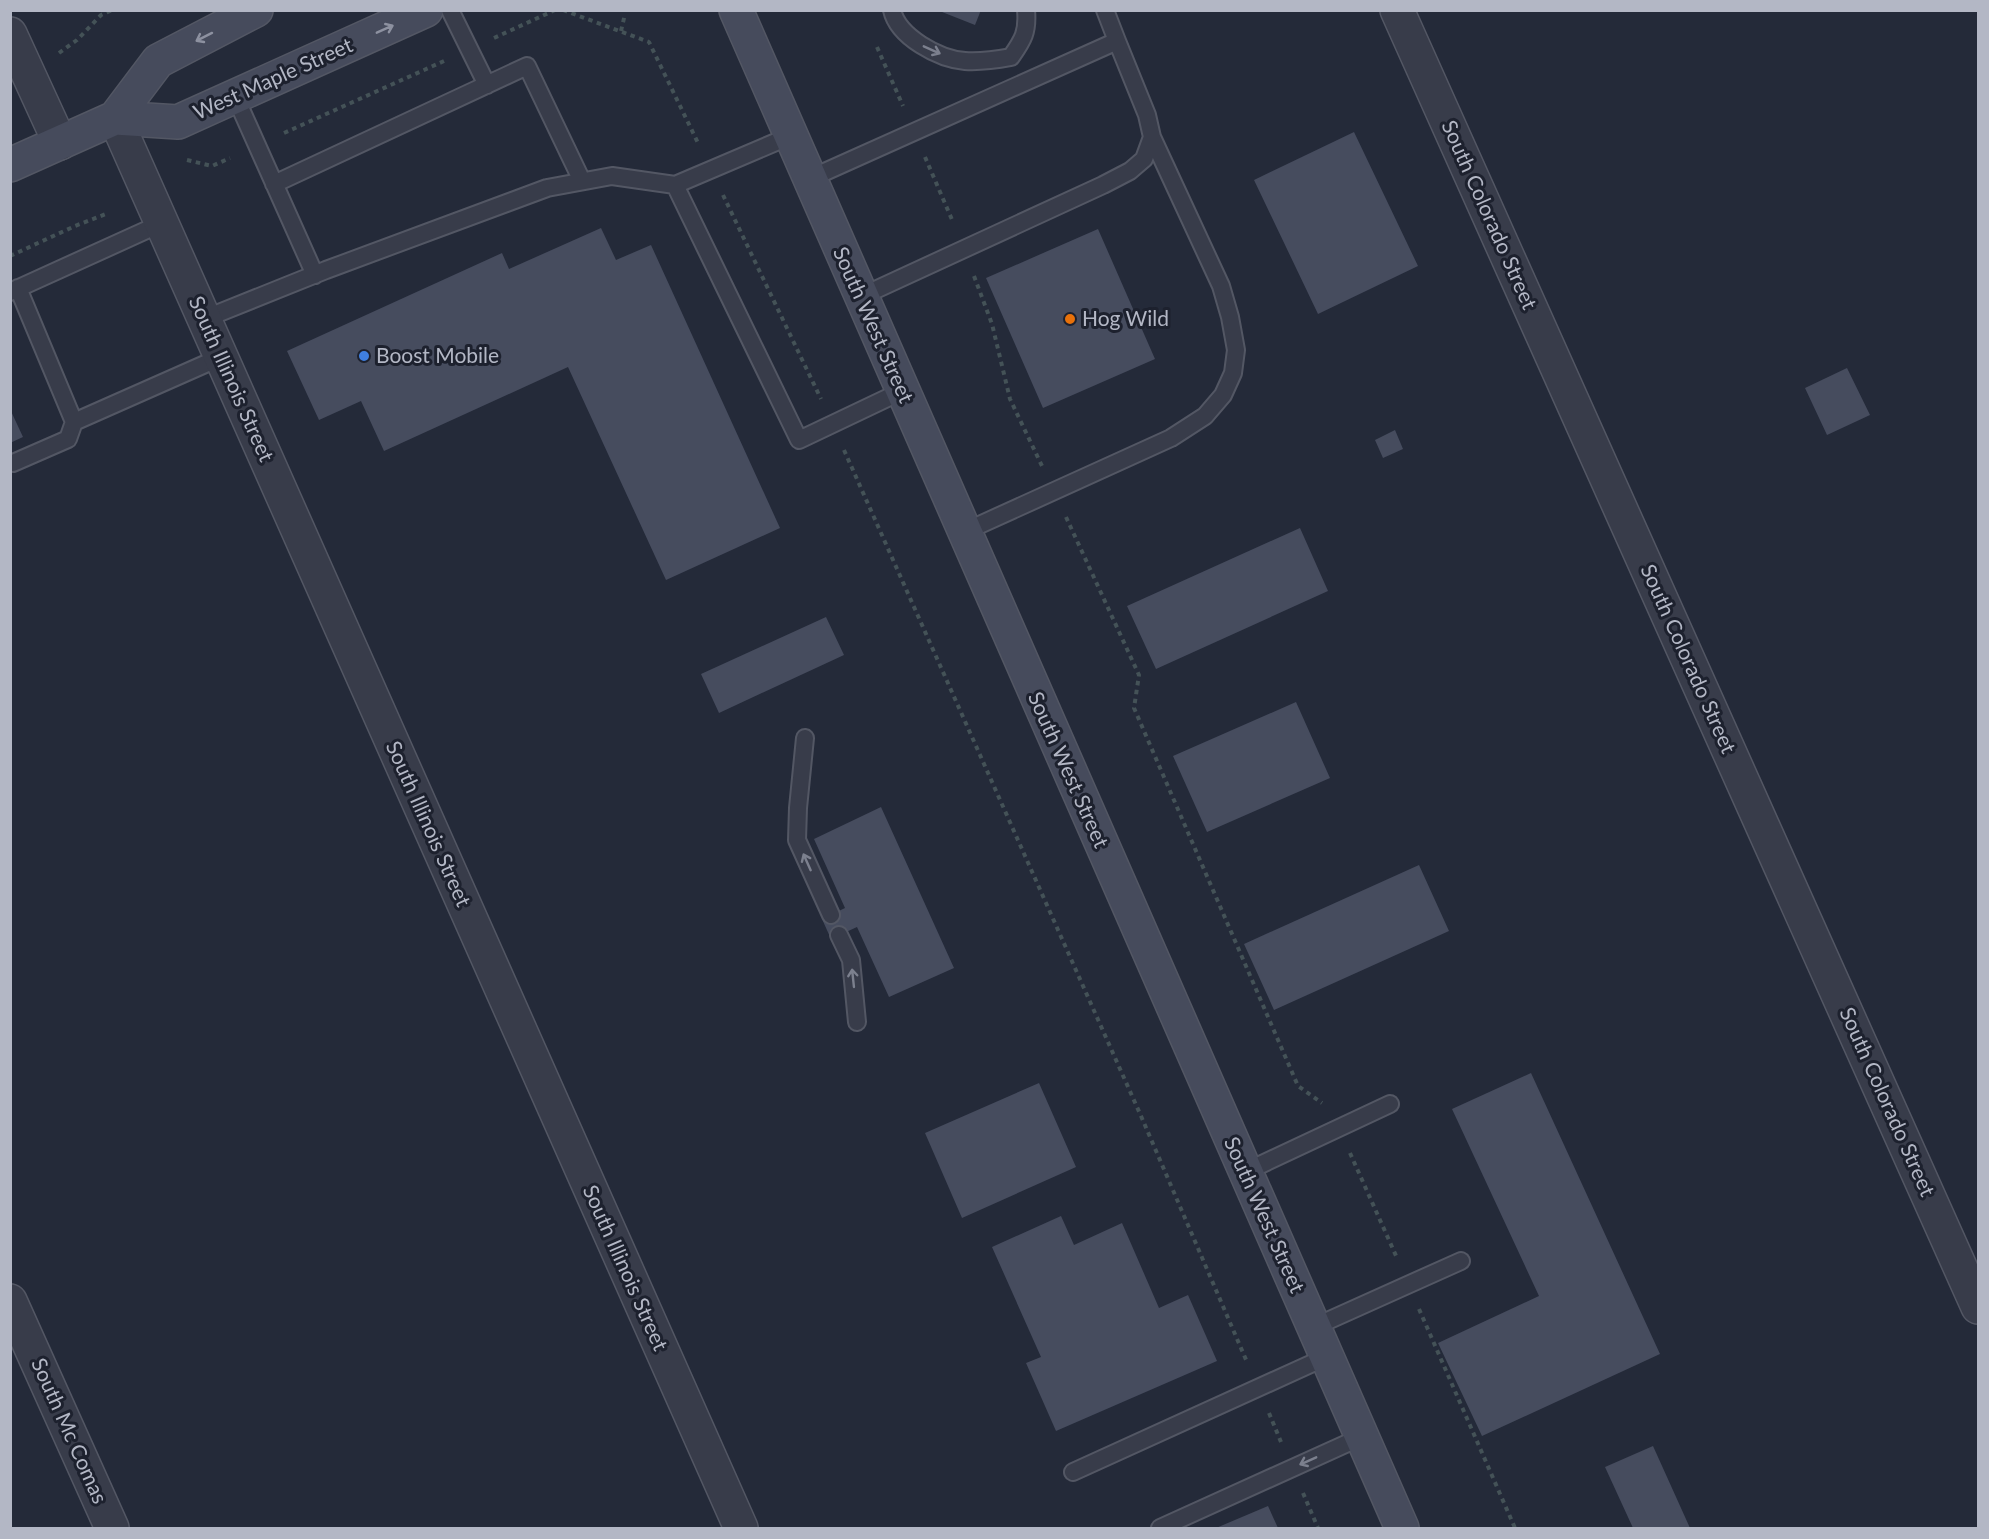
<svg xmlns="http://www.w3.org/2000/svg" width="1989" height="1539" viewBox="0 0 1989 1539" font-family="Lato,sans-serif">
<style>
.building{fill:#464c5e}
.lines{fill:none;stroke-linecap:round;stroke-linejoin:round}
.lane-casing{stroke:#535764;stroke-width:20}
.street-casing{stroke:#535764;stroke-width:36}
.secondary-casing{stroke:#535764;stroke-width:36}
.path{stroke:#445257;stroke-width:4;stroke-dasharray:4.5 4.5;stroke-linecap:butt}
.lane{stroke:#383c4a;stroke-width:16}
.street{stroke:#383c4a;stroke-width:33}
.secondary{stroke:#464b5c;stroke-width:33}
.oneway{stroke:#8d91a0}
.oneway2{stroke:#7c808e}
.food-dot{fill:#e8710a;stroke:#1d212e;stroke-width:2}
.shop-dot{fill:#3f7fe0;stroke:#1d212e;stroke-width:2}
.labels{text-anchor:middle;stroke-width:6;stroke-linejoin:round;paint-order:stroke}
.street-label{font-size:21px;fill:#b3b7c5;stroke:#1d212e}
.poi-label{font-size:21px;fill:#b3b7c5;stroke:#1d212e;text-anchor:start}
</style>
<rect width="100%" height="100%" fill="#242a39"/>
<path class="building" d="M937,10H981L975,25Z
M1354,132L1418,266L1318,314L1254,180Z
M601,228L616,260L651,245L780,528L666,580L568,367L384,451L361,401L319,420L287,351L502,253L509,269Z
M1098,229L1155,359L1043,408L986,278Z
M1847,368L1870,415L1827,435L1805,388Z
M10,409L23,437L10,443Z
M1395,430L1403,449L1383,458L1375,440Z
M1300,528L1328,591L1156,669L1127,606Z
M826,617L844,655L719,713L701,674Z
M1296,702L1330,778L1207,832L1173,756Z
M881,807L954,968L889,997L857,927L831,939L822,919L845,908L814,839Z
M1419,865L1449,931L1274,1010L1244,944Z
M1531,1073L1660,1354L1482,1436L1438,1343L1539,1296L1452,1109Z
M1039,1083L1076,1167L962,1218L925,1133Z
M1061,1216L1074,1245L1122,1223L1159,1308L1188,1295L1217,1361L1056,1431L1026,1363L1041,1357L992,1247Z
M1653,1446L1690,1528H1633L1605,1467Z
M1268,1506L1278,1528H1216Z"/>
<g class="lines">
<g class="lane-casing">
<path id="lane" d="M450,10L487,85
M892,10C898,37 939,59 965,61C980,62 995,60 1011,57C1023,40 1028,32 1026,10
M235,96L315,275
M790,136L675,185L799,440L902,391
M809,179L1117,41L1105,10
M274,184L527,66L582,181
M18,288L74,422L221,357
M10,292L162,223
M860,297L1103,185L1130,171L1144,159L1152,137L1147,115L1117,41
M204,319L326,270L547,188L612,176L675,185
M13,463L68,439L74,422
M964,532L1171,438L1205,416L1223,395L1233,373L1236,350L1230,317L1221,286L1152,137
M805,738L798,808L797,840L831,915
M839,935L851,960L857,1022
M1245,1172L1390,1104
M1314,1327L1461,1261
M1073,1472L1326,1357
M1160,1528L1361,1437"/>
</g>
<g class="street-casing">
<path id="street" d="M1397,10L1978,1307
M10,34L60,143
M115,118L741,1528
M10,1301L112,1528"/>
</g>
<g class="secondary-casing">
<path id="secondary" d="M736,10L1402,1528
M115,118L158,61L256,10
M10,165L115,118L178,122L426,10"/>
</g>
<path class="path" d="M563,10L649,42L699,145
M621,31L625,14
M494,38L555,10
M877,47L903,106
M59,53L77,40L101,15L112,10
M284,133L444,61
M925,157L953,222
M187,160L212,166L230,158
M723,195L821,399
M10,256L75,226L106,214
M974,276L992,324L1010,399L1042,466
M844,450L1141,1116L1247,1362
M1066,517L1139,675L1134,708L1298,1086L1322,1103
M1350,1153L1397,1258
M1419,1309L1515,1528
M1269,1413L1281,1442
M1303,1493L1318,1528"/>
<use href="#lane" class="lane"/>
<use href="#street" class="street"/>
<use href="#secondary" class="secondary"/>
</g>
<defs><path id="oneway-shaft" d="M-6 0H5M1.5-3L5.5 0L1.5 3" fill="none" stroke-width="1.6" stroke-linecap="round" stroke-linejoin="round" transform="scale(1.5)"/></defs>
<g class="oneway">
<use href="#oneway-shaft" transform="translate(385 29) rotate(-24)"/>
<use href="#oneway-shaft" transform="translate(204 37) rotate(153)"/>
</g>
<g class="oneway2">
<use href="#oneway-shaft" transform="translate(932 50) rotate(24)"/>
<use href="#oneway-shaft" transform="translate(807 862) rotate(-114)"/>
<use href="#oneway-shaft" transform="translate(853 978) rotate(-96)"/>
<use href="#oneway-shaft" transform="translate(1308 1461) rotate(156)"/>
</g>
<circle class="food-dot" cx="1070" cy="319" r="6"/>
<circle class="shop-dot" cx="364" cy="356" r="6"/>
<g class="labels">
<g class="street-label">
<text transform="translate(273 79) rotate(-24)" y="7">West Maple Street</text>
<text transform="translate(1489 215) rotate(66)" y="7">South Colorado Street</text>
<text transform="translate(873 325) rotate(66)" y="7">South West Street</text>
<text transform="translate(231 379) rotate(66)" y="7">South Illinois Street</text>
<text transform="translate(1688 659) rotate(66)" y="7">South Colorado Street</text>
<text transform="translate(1068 770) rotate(66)" y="7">South West Street</text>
<text transform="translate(428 824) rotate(66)" y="7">South Illinois Street</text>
<text transform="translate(1887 1102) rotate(66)" y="7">South Colorado Street</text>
<text transform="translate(1264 1215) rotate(66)" y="7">South West Street</text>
<text transform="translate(625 1268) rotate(66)" y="7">South Illinois Street</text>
<text transform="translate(69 1431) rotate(66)" y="7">South Mc Comas</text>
</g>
<g class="poi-label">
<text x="1082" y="326">Hog Wild</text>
<text x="376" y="363">Boost Mobile</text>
</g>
</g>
<rect width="1989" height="1539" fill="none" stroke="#b3b7c5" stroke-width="24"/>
</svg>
